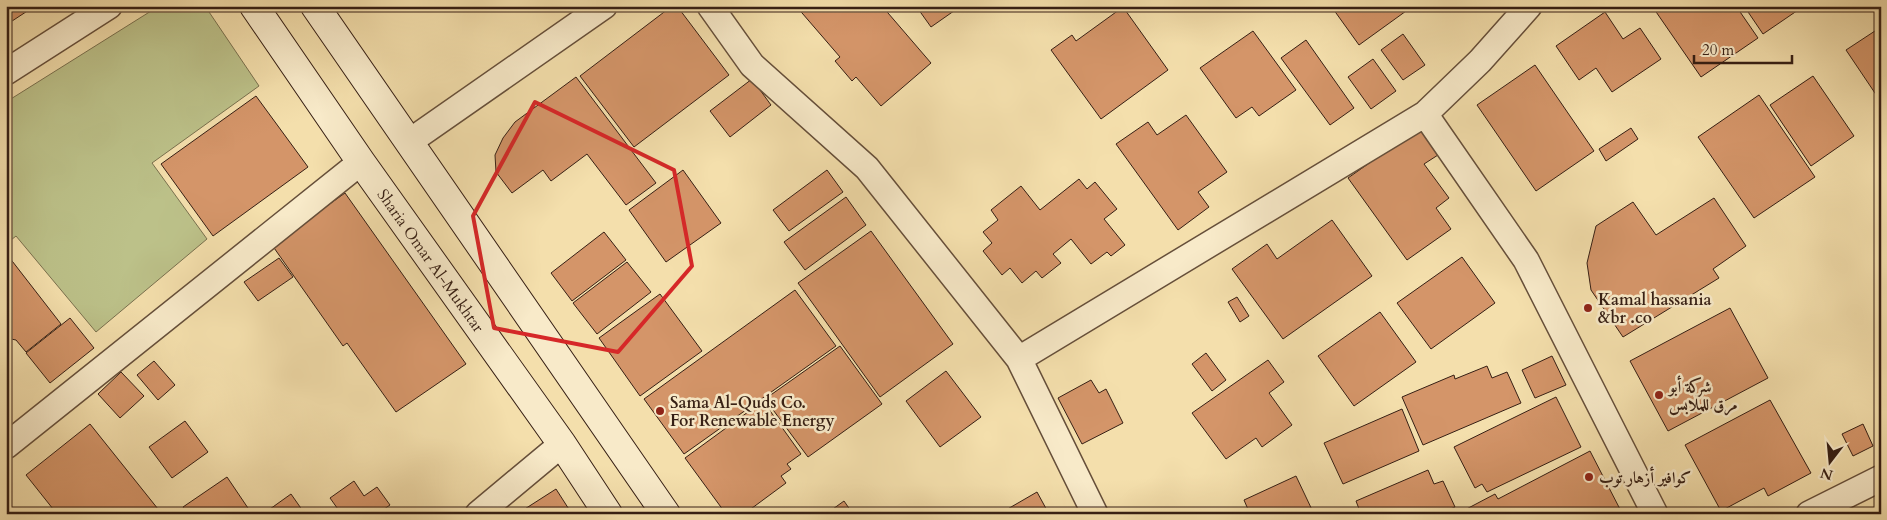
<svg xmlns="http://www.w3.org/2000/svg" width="1887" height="520" viewBox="0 0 1887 520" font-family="Cardo,Amiri,serif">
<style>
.grass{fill:#bcc189;stroke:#79704e}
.building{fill:#d49569;stroke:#361f14}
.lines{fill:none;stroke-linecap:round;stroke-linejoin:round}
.street-casing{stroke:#664f3a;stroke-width:28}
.secondary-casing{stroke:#361f14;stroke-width:30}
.street{stroke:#f8eac9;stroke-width:25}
.secondary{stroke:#f8eac9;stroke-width:28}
.marked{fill:none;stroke:#d62828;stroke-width:4;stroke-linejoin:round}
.poi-dot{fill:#8f2418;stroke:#f8eac9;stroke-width:2}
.labels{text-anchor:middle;stroke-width:5;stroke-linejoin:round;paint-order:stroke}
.street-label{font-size:16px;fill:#361f14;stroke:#f8eac9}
.poi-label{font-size:16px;font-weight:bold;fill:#361f14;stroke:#f8eac9;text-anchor:start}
</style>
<rect width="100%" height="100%" fill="#f4dfac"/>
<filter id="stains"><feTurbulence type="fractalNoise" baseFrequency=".004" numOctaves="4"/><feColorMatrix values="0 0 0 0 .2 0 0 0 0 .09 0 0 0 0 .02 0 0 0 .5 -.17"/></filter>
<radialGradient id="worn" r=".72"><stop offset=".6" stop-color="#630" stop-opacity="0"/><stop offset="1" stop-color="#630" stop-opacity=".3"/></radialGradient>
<path class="grass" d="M159,6H205L259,86L152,163L207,239L96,332L16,236L6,244V102Z"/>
<path class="building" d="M6,6H35L6,25Z
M672,6H677L729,75L634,147L580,76Z
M796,6H882L931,63L881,106L856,77L852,81L835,61L840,57Z
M916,6H961L931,27Z
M1331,6H1413L1359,45Z
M1652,6H1736L1758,38L1701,77Z
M1744,6H1804L1763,34Z
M1123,7L1168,70L1101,119L1051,50L1072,35L1076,41Z
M1605,12L1623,39L1640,28L1661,59L1612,92L1596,68L1579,80L1556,46Z
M1881,27V102L1846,50Z
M1253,31L1296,90L1259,116L1252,107L1236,118L1200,68Z
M1403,34L1425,65L1403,80L1381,50Z
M1306,40L1354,108L1330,125L1281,58Z
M1373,59L1396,91L1371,109L1348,77Z
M1535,65L1594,151L1536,191L1477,105Z
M1813,76L1854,136L1811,166L1770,105Z
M576,77L656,183L626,205L587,154L551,181L543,170L512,193L496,172L495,155L503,138L515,122Z
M752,79L771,105L730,137L710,111Z
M1759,95L1815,177L1754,218L1698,137Z
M256,96L308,167L213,236L161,164Z
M1186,115L1227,172L1198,192L1209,207L1178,230L1116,144L1148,122L1157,135Z
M1419,128L1438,155L1424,164L1449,198L1436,208L1451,229L1407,260L1348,178Z
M1631,128L1638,139L1606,161L1599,149Z
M683,170L721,223L666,262L629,210Z
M827,170L843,192L789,231L773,210Z
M1079,179L1087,189L1095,182L1117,209L1104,219L1125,245L1111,256L1107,252L1091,264L1071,239L1053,254L1061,263L1042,278L1036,271L1022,283L1010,268L1002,275L983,251L992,243L983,232L998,220L991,210L1021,186L1040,210Z
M345,193L466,364L396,412L347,343L343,346L272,245Z
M846,197L866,225L805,270L784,242Z
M1714,198L1746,246L1713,269L1719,278L1623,337L1591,290L1587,263L1596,226L1633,202L1656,235Z
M1332,220L1372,276L1283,339L1232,269L1267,244L1277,259Z
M871,231L953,344L880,397L798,283Z
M604,232L626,260L572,301L551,273Z
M9,257L61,324L26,352L16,340L6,338V259Z
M1462,257L1495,303L1431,349L1397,303Z
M279,258L293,277L258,301L244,282Z
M627,262L651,292L597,334L573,303Z
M795,290L836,346L684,454L644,399Z
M660,294L702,351L640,396L599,338Z
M1237,297L1249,316L1240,322L1228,302Z
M1730,308L1768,378L1668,431L1630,361Z
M1380,312L1416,362L1354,406L1318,356Z
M70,318L94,348L50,383L26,353Z
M840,346L882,404L808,457L765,399Z
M1206,353L1226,380L1212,391L1192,364Z
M1552,356L1566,385L1535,398L1522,370Z
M1268,360L1284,382L1269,393L1292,425L1262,447L1256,438L1226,459L1192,413Z
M154,361L175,385L158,400L137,375Z
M1487,366L1492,378L1507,372L1521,403L1423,445L1402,397L1454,375L1455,379Z
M946,371L981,417L940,447L906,401Z
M121,372L144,396L120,418L98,394Z
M1091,380L1099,393L1106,389L1123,423L1082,444L1058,398Z
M1556,397L1581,447L1487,492L1482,484L1475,488L1454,447Z
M1770,400L1811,473L1768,496L1764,488L1721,511L1685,445Z
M763,401L801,454L787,464L791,469L781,476L786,483L744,514H726L685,458Z
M1402,409L1419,451L1343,484L1324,443Z
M185,421L208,452L172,478L149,447Z
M90,424L162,514H57L26,475Z
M1863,424L1873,446L1853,456L1842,434Z
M1590,451L1622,513L1620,514H1457L1495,494L1498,499Z
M1428,470L1434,484L1443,481L1455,507L1439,514H1361L1356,501Z
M1296,476L1314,514H1250L1244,500Z
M227,477L252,514H188L183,507Z
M354,481L364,496L377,487L390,505L377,514H337L340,512L330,498Z
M556,489L572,514H517Z
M1037,492L1049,514H999Z
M291,494L305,514H263Z
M844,501L853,514H826Z"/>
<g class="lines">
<g class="street-casing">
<path id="street" d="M710,6L752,65L867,168L1019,359L1095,514
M1529,6L1480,61L1425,114L1526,260L1655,514
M6,72L109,6
M409,142L604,6
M1019,359L1425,114
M6,446L361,162
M478,514L562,444
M1809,514L1881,478"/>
</g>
<g class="secondary-casing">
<g id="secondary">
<path id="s1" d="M254,6L361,162L562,444L608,514"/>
<path d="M315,6L666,514"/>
</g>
</g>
<use href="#street" class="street"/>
<use href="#secondary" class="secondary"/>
</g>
<path class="marked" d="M535,102L674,170L692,266L618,352L494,328L473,216Z"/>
<g class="poi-dot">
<circle cx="1588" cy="308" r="5"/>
<circle cx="1659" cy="395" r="5"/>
<circle cx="660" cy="411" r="5"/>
<circle cx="1589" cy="477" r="5"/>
</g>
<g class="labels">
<g class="street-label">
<text dy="6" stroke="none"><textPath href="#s1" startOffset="310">Sharia Omar Al-Mukhtar</textPath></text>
</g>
<g class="poi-label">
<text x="1598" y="305">Kamal hassania<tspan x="1598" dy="18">&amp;br .co</tspan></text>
<text x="1669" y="392">شركة أبو<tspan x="1669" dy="18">مرق للملابس</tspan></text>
<text x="670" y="408">Sama Al-Quds Co.<tspan x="670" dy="18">For Renewable Energy</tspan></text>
<text x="1599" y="483">كوافير أزهار توب</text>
</g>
</g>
<rect width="1887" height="520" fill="none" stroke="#f4dfac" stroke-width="25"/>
<rect x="8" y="8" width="1872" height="505" fill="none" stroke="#361f14" stroke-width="2.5"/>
<rect x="12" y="12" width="1862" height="495" fill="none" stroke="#361f14"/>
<g transform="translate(1830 462) rotate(196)" stroke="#f8eac9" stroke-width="4" paint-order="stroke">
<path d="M0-4L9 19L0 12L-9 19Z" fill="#361f14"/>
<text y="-8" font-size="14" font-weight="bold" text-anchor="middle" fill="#361f14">N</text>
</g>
<path d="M1694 55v8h98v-8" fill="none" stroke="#361f14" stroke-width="2.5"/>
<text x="1702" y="55" font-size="15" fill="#361f14" stroke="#f8eac9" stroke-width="4" paint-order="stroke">20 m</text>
<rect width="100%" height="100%" filter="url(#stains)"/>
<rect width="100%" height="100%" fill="url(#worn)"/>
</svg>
